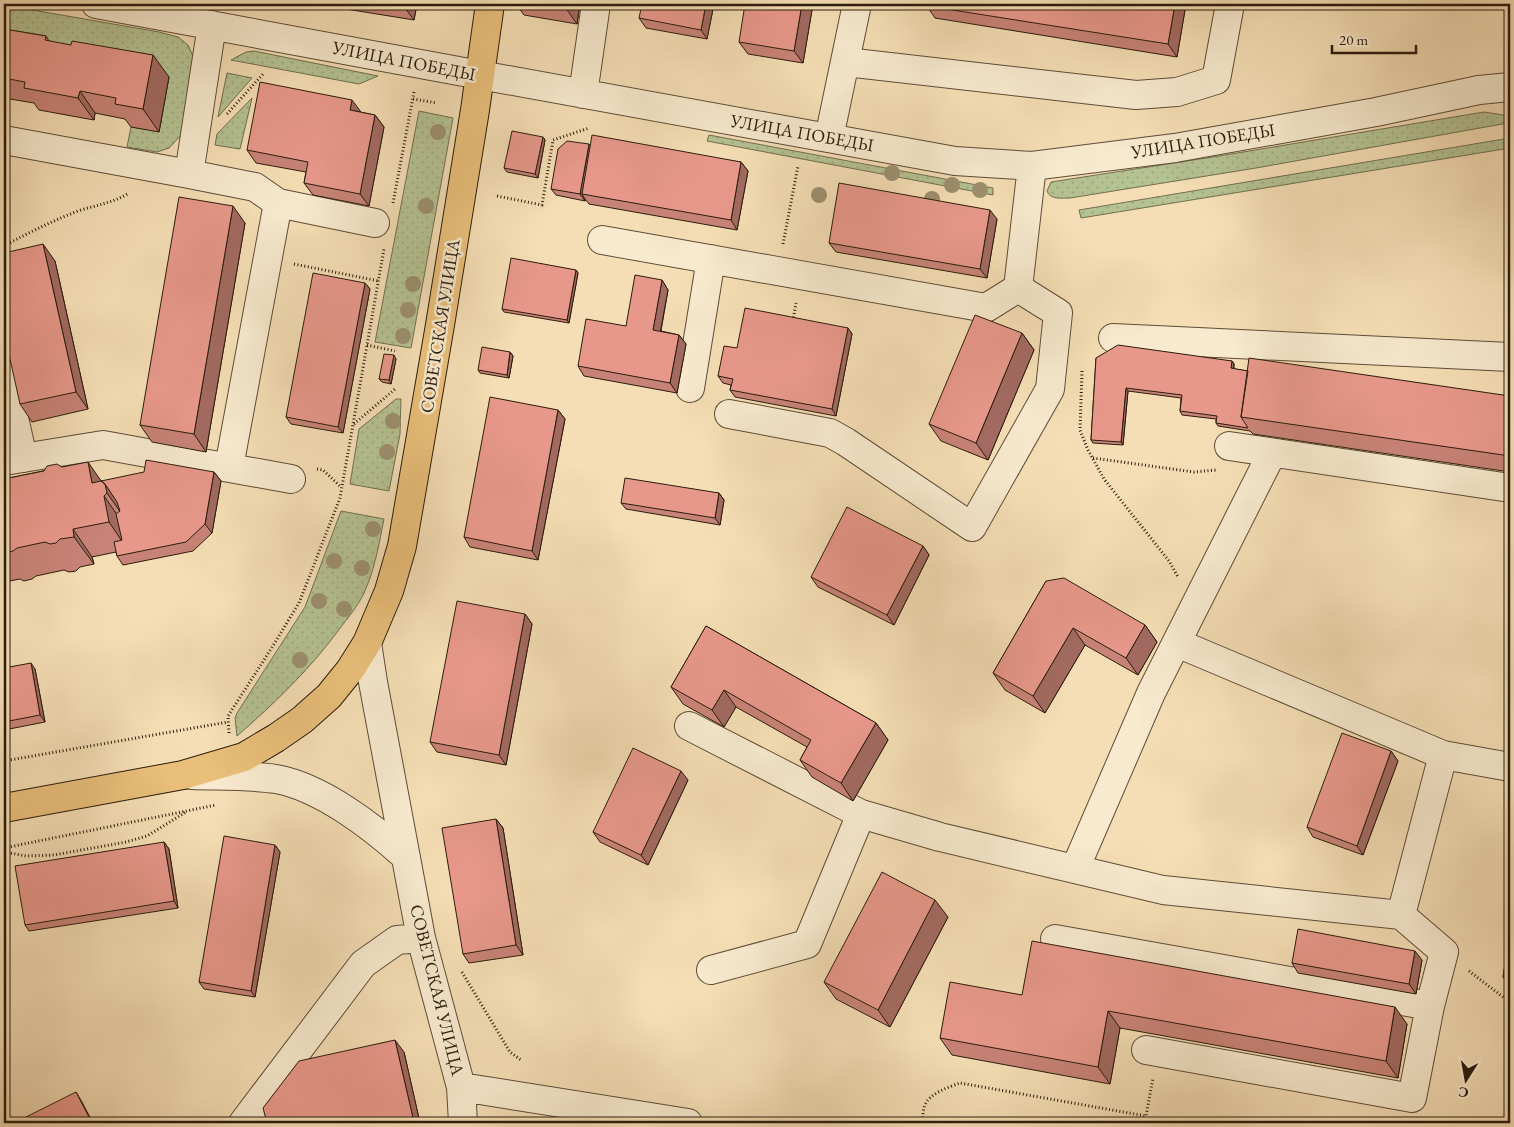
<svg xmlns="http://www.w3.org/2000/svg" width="1514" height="1127" viewBox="0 0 1514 1127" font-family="'EB Garamond',serif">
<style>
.grass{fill:url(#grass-dots);stroke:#706f50}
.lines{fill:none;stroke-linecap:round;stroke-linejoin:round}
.minor-casing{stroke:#5e4c37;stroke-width:30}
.major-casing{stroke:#2b1c0d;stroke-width:30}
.path{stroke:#2b1c0d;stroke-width:3;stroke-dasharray:1 2.5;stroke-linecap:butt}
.minor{stroke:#f8eacf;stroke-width:28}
.major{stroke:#eabf7a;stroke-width:28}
.tree{fill:#9c8f6f}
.wall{fill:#c88378;stroke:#2b1c0d}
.shaded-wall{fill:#a26a61;stroke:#2b1c0d}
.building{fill:#e8988b;stroke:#2b1c0d}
.labels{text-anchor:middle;stroke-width:5;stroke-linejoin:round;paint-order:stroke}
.street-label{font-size:18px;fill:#2b1c0d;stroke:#f8eacf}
</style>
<defs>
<pattern id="grass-dots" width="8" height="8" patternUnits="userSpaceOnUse" patternTransform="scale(1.25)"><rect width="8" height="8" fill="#b5c292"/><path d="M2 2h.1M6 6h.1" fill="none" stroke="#9ca67d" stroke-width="1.8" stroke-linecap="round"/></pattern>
</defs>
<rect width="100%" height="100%" fill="#f5deb5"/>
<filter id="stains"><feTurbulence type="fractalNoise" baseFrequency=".004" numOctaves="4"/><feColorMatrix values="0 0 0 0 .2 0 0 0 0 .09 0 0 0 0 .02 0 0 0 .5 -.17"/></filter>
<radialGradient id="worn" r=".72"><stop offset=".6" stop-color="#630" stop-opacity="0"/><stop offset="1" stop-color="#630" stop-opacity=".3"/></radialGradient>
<path class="grass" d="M4,5L159,32L178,37L188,45L196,63L185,131L169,148L157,152L127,147L131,127L159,131L4,48Z
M254,51L378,76L359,84L231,60L246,52Z
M227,73L252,78L218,117Z
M252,98L240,149L215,145L217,134Z
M419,111L453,118L411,348L375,342Z
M1484,112L1510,116V121L1508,123L1256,168L1070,198C1062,198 1050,200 1047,191L1051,182L1219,156Z
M709,135L993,188V195L707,141Z
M1510,138V148L1081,218L1079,210Z
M396,399H401L400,434L389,491L350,484L359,429Z
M341,511L384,519C379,544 375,569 364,593C358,606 347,619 338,631C309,670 274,704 237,736L235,718L237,713L305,607Z"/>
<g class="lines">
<g class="minor-casing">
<path id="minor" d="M96,4L480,75L955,161L1032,166L1175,148L1376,112L1479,90L1510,87
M846,62L1136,95L1177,92L1216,80L1230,4
M583,94L596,4
M829,138L857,4
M4,140L189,174L212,25
M189,174L255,187L278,203L229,467
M278,203L375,223
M602,240L986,308L1018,288L1032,166
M1113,338L1510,357
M4,373L23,458
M690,388L711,259
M729,414L830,433L846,442L972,527L1050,389L1058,313L1018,288
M1229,446L1510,488
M4,461L103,445L291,479
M367,643L373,682L421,938L461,1087L463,1123
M1177,643L1443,755L1510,767
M689,726L861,814L940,837L1163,890L1401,915L1443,755
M192,775C220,776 248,775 276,779C321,787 373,827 406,857
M1075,869L1151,693L1272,453
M1055,939L1430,1006
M711,970L807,944L861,814
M1146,1050L1412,1098L1430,1006L1444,952L1401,915
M461,1087L688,1123
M243,1123L363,964L397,940L421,938"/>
</g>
<g class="major-casing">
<path id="major" d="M4,808L183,775L244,757L276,738L302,720L329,696L350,670L367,643L389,591L402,546L440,325L475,110L490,4"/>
</g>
<path class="path" d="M413,99L437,103
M227,114L264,73
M497,196L542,205L553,140L589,128
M393,203L414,92
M783,244L798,166
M4,246C28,233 52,221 78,211C96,205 113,203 129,193
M294,264L379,281
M793,321L796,303
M367,345L395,351
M1082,371L1080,430L1088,450L1104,479L1169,561L1178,577
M354,424L395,389
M1093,458L1194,472L1216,470
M317,469L323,470L341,487
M229,733L228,716L271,649L299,603L340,498L384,249
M4,761L228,722
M4,848L216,805
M4,852L26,856L54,855L126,842L147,836L186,812
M1469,971L1507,1000H1510
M462,972L510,1052L521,1060
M922,1121C923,1116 923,1109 925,1105C930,1093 949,1087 960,1083L1146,1116L1153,1078"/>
<use href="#minor" class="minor"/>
<use href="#major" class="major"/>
</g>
<g class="tree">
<circle cx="438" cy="132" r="8"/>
<circle cx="892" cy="173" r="8"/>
<circle cx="952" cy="185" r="8"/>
<circle cx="980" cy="190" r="8"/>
<circle cx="819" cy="195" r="8"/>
<circle cx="932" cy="199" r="8"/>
<circle cx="426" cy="206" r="8"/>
<circle cx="413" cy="284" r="8"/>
<circle cx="408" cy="310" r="8"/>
<circle cx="403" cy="336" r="8"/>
<circle cx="393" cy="421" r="8"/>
<circle cx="387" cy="452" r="8"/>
<circle cx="373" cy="529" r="8"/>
<circle cx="334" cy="561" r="8"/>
<circle cx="362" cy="568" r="8"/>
<circle cx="319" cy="601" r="8"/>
<circle cx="344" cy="609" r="8"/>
<circle cx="300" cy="660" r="8"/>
</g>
<path class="wall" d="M315,4H417L414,20Z
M516,4H580L577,24L524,15Z
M714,4L707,39L646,28L639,18Z
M813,4L803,63L748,54L739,42Z
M927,4H1186L1177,57L935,18L927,6Z
M4,29L46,36L49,41L169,77L159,132L131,127L125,119L95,113L94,120L39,110L34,103L4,98V101Z
M360,112L375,115L384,127L369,206L313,195L304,183L306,172L256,163L247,150Z
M543,137L545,140L538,178L507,172L504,168Z
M590,146L741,162L748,171L737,230L589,204L585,199V201L556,195L551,189Z
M997,219L987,278L836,252L829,243Z
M245,223L206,452L152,442L140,425Z
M55,261L88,409L32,422L20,404Z
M576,270L578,273L569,323L504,312L502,309Z
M662,280L668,290L661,331L679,335L686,344L677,393L584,376L578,366L626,326Z
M365,283L370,289L343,433L291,424L286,417Z
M848,328L852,334L836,416L735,397L730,390L731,385L723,383L718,376L737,348Z
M1022,333L1034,350L988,460L941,441L929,424Z
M510,352L513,356L509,378L480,373L478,370Z
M1096,358L1232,361L1234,364V369L1248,371L1510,396V472L1253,434L1250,431L1218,426L1216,423V419L1182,415L1180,411L1181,398L1128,391L1123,445L1093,443L1091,440Z
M396,359L391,384L382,382L379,379Z
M558,410L565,419L538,560L470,547L464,537Z
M62,467L101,481L214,472L221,481L212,533L193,551L123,565L117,556L116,552L92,557L94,564L80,567L76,571L69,572L64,570L36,576L32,579L24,581L20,579L4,582V479Z
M719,493L724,500L720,525L626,509L621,503Z
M923,546L929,555L894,625L818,587L811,577Z
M1046,581L1145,625L1157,642L1138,675L1085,645L1045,713L1005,690L993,673Z
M525,614L532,624L506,765L437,752L430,742Z
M706,626L876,723L888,740L853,801L812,777L800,760L807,747L736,707L724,727L683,704L671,687Z
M4,668L35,669L45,722L4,730Z
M1391,751L1398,761L1363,855L1313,837L1307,827Z
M688,780L648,865L600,842L593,832Z
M496,819L503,828L523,955L469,963L463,954Z
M164,842L169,849L178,908L29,931L25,925Z
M275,845L280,852L255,997L204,989L199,982Z
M948,917L890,1027L836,999L824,982Z
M1510,933V987L1503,977Z
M1422,960L1416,994L1298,973L1292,963Z
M1022,995L1407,1024L1398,1078L1120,1028L1110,1084L952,1055L940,1038Z
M404,1052L420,1123H267Z"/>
<path class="shaded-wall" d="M406,4H417L414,20L405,8Z
M566,4H580L577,24L565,7Z
M706,4H714L707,39L701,30Z
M802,4H813L803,63L794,51Z
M1175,4H1186L1177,57L1168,44Z
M153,55L169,77L159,132L143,109Z
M80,91L95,113L94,120L78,98Z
M352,100L361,112L350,110Z
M375,115L384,127L369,206L360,194Z
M543,137L545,140L538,178L535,174Z
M589,144L594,151L582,194L585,199V201L580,194Z
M741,162L748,171L737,230L731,220Z
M233,206L245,223L206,452L194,434Z
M990,210L997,219L987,278L980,269Z
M43,244L55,261L88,409L76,392Z
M576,270L578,273L569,323L567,320Z
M662,280L668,290L659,339L653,330Z
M365,283L370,289L343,433L338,427Z
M848,328L852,334L836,416L832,409Z
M1022,333L1034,350L988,460L976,443Z
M679,335L686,344L677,393L670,383Z
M510,352L513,356L509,378L507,375Z
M394,355L396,359L391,384L389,380Z
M1232,361L1234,364L1233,372L1231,368Z
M1126,388L1128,391L1123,445L1121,442Z
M558,410L565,419L538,560L532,551Z
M88,462L106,488L105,484L124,511L126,520L107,493L104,496L123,523L128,550L109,522L92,483Z
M214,472L221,481L212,533L205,524Z
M719,493L724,500L720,525L715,518Z
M73,529L92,557L94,564L74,537Z
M923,546L929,555L894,625L887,615Z
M525,614L532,624L506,765L499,755Z
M1145,625L1157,642L1138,675L1126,658Z
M1073,628L1085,645L1045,713L1033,696Z
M31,663L35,669L45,722L40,715Z
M724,690L736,707L724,727L712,710Z
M876,723L888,740L853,801L841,783Z
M1391,751L1398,761L1363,855L1357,846Z
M681,771L688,780L648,865L641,855Z
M496,819L503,828L523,955L516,945Z
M164,842L169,849L178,908L174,901Z
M275,845L280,852L255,997L251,991Z
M935,900L948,917L890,1027L878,1010Z
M1415,951L1422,960L1416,994L1409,984Z
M1395,1007L1407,1024L1398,1078L1386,1061Z
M1108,1011L1120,1028L1110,1084L1098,1067Z
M395,1040L404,1052L420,1123H416L413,1118Z
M76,1092L82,1102L93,1123H92Z"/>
<path class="building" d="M380,4H406L405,8Z
M548,4H566L565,7Z
M642,4H706L701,30L639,18Z
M745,4H802L794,51L739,42Z
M927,4H1175L1168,44L927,6Z
M4,29L46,36L45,40L71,45L72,41L153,55L143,109L115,104L116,98L80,91L78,98L24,88L25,82L4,78Z
M260,82L352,100L350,110L375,115L360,194L304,183L308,162L247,150Z
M512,131L543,137L535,174L504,168Z
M592,135L741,162L731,220L582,194Z
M567,141L589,144L580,194L551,189L558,149Z
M839,183L990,210L980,269L829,243Z
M179,197L233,206L194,434L140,425Z
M43,244L76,392L20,404L4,332V253Z
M511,258L576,270L567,320L502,309Z
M313,273L365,283L338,427L286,417Z
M635,275L662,280L653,330L679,335L670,383L578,366L586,319L626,326Z
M745,308L848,328L832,409L730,390L733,379L718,376L724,346L737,348Z
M975,315L1022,333L976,443L929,424Z
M1118,345L1232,361L1231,368L1248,371L1241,417L1248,428L1216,423L1217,416L1180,411L1182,395L1126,388L1121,442L1091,440L1096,358Z
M482,347L510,352L507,375L478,370Z
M384,354L394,355L389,380L379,379Z
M1249,358L1510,396V456L1241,417Z
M490,397L558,410L532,551L464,537Z
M146,460L214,472L205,524L186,542L117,556L114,542L122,540L116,514L120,511L117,502L105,484L101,481L144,472Z
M88,462L92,483L101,481L105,484L107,493L104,496L109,522L73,529L74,537L60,539L56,543L50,544L45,542L17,548L13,551L5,553L4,552V479L44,471L47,466L57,464L62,467Z
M625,478L719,493L715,518L621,503Z
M847,507L923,546L887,615L811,577Z
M1064,578L1145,625L1126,658L1073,628L1033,696L993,673L1046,581Z
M457,601L525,614L499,755L430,742Z
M706,626L876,723L841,783L800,760L811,740L724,690L712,710L671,687Z
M31,663L40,715L4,722V668Z
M1342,733L1391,751L1357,846L1307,827Z
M633,748L681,771L641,855L593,832Z
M496,819L516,945L463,954L442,828Z
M224,836L275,845L251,991L199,982Z
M164,842L174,901L25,925L15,866Z
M882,872L935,900L878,1010L824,982Z
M1298,929L1415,951L1409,984L1292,963Z
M1510,933V978L1503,977Z
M1032,941L1395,1007L1386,1061L1108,1011L1098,1067L940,1038L950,982L1022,995Z
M395,1040L413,1118L391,1123H267L263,1108L299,1061Z
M76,1092L92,1123H14Z"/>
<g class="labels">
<g class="street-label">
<text transform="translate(404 61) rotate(11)" y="6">УЛИЦА ПОБЕДЫ</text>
<text transform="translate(802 133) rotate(10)" y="6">УЛИЦА ПОБЕДЫ</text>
<text transform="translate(1203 141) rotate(-9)" y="6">УЛИЦА ПОБЕДЫ</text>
<text transform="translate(440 326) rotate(-81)" y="6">СОВЕТСКАЯ УЛИЦА</text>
<text transform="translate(437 990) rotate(76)" y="6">СОВЕТСКАЯ УЛИЦА</text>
</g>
</g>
<rect width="1514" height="1127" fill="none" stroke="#f5deb5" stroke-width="20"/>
<rect x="5" y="5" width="1504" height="1117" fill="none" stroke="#2b1c0d" stroke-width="2.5"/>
<rect x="10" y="10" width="1494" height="1107" fill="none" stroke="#2b1c0d"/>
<g transform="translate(1466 1080) rotate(191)" stroke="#f8eacf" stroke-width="4" paint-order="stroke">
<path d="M0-4L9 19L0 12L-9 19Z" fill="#2b1c0d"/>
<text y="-8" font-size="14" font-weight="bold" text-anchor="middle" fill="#2b1c0d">С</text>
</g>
<path d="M1332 45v8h84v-8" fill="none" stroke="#2b1c0d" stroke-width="2.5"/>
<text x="1339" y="45" font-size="15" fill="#2b1c0d" stroke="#f8eacf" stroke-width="4" paint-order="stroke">20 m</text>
<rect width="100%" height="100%" filter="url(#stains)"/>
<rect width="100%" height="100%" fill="url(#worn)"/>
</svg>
